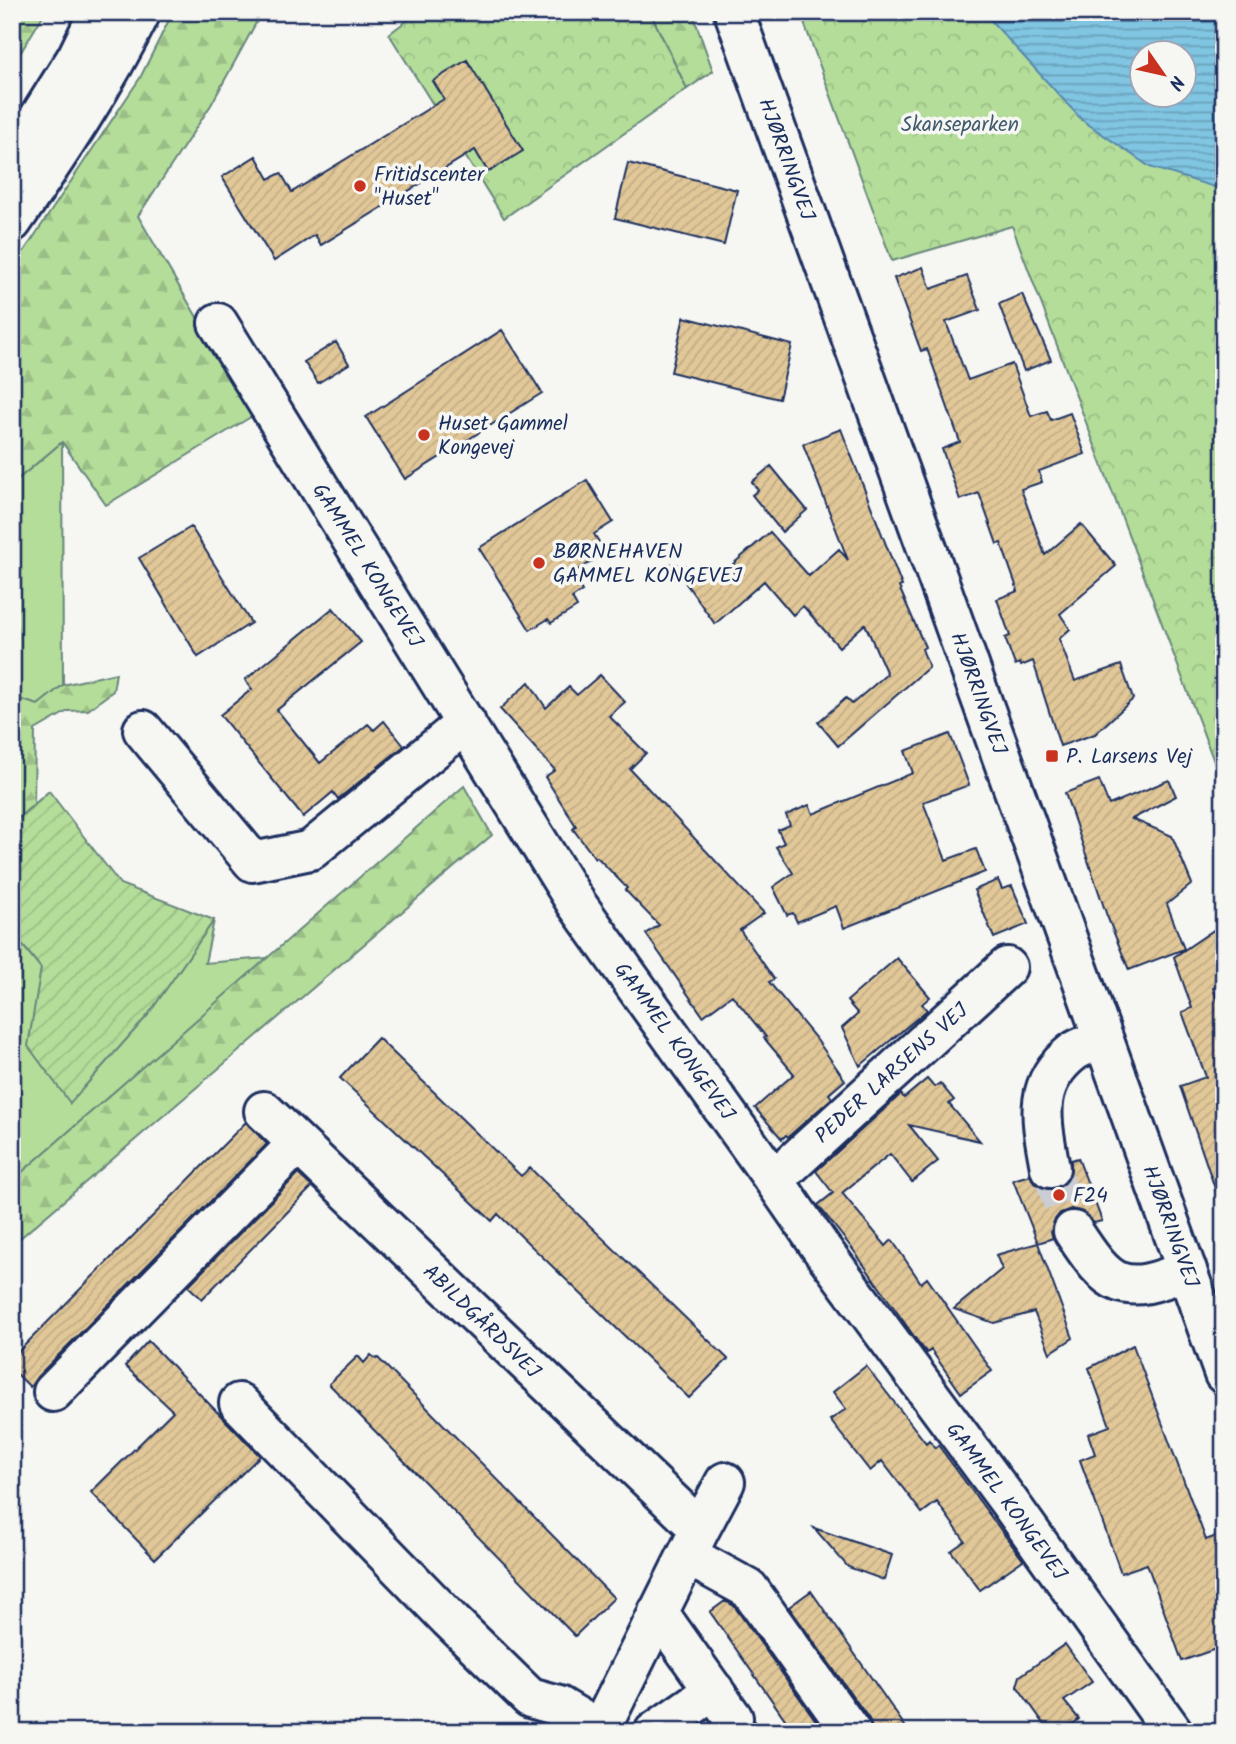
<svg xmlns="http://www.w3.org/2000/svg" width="1236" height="1744" viewBox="0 0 1236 1744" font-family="Kalam,sans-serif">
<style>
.grass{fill:#b4dd99;stroke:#68867c;stroke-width:2}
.forest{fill:url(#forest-firs);stroke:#68867c;stroke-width:2}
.park{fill:url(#park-crowns);stroke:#68867c;stroke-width:2;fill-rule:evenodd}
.garden{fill:url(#garden-furrows);stroke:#68867c;stroke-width:2}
.water{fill:url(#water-rules);stroke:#5889ad;stroke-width:2;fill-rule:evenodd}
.building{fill:url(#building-hatch);stroke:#1b2f5e;stroke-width:2}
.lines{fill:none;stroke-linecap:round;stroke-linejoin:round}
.minor-tunnel{stroke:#caced4;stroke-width:38;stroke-dasharray:38 19;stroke-linecap:butt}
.minor-casing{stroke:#1b2f5e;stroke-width:44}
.major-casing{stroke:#1b2f5e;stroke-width:44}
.highway-casing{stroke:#1b2f5e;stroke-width:44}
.minor{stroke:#f6f6f2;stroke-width:38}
.major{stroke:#f6f6f2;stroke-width:38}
.highway{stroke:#f6f6f2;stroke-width:38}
.poi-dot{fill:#c8321e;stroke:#f6f6f2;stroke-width:2.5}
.labels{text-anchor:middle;stroke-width:7;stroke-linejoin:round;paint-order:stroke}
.park-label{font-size:21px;fill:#415a6d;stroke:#f6f6f2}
.street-label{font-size:21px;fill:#1b2f5e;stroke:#f6f6f2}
.poi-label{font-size:21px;fill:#1b2f5e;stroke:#f6f6f2;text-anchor:start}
</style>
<defs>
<pattern id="forest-firs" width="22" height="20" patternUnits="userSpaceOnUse" patternTransform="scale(1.75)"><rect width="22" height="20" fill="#b4dd99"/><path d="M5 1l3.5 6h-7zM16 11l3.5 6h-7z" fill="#9abe86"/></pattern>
<pattern id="park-crowns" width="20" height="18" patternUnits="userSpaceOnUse" patternTransform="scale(1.75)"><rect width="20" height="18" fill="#b4dd99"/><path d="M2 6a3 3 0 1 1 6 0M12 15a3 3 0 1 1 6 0" fill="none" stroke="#9abe86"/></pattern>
<pattern id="garden-furrows" width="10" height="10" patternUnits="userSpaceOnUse" patternTransform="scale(1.75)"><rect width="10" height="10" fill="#b4dd99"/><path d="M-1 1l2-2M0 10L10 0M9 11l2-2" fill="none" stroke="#9abe86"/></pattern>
<pattern id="water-rules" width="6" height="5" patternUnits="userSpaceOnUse" patternTransform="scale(1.75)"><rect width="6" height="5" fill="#80c5e1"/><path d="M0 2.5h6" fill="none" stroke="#68a0ba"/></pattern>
<pattern id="building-hatch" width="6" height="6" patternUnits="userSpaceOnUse" patternTransform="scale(1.75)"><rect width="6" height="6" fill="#e2c898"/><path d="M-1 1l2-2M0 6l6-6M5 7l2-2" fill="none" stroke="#c1ac85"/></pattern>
</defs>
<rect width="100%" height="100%" fill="#f6f6f2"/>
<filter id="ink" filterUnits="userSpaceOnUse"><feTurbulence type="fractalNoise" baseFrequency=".0143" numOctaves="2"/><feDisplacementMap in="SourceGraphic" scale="14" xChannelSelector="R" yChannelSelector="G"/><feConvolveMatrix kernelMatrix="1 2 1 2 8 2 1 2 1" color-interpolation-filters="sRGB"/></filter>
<g filter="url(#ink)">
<path class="grass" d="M62,442L63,685L38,705L12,697V484Z
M214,920L205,963L268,958L12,1181V932L41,968L70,1103L148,1015Z"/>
<path class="forest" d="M12,12H45L12,67Z
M173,12H262L211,105L138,216L254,415L106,505L62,442L12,484V264L25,250L140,78Z
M650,12H692L713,71L687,89Z
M116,673L113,691L88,710L68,711L35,730L34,804L12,824V697L38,705L63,685Z
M464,786L492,835L12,1245V1181Z"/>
<path class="park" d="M418,12H650L687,89L504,218L389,34Z
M800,12H1224V788L1012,226L892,261ZM1142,52H1184V94H1142Z"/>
<path class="garden" d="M49,791L120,884L214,920L148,1015L70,1103L28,1046L41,968L12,932V824Z"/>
<path class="water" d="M983,12H1224V190L1150,167L1082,120ZM1142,52H1184V94H1142Z"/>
<path class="building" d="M467,60L523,151L488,172L475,150L321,245L315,235L274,261L222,177L256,156L269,179L281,173L292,192L444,99L433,81Z
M628,163L737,190L724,245L615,218Z
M923,267L931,289L967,276L980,310L946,322L968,380L1012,364L1031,416L1047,411L1051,420L1070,413L1085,454L1039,471L1042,482L1021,489L1045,555L1081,524L1116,566L1060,614L1070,629L1059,639L1075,681L1121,665L1133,699L1095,734L1060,746L1033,661L1021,666L1020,663L1015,665L1005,638L1010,636L997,599L1018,591L1001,543L997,544L979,493L960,500L942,449L960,442L927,349L921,351L894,278Z
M1022,294L1051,360L1024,371L999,304Z
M684,317L792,345L779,399L671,372Z
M502,330L542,393L405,479L366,417Z
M336,342L349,364L318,383L304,362Z
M841,429L902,586L899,587L925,647L922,649L929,667L838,746L818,722L846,698L852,704L887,674L865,624L839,647L803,606L793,615L764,581L715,624L672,564L742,573L733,564L770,532L809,576L839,549L848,560L803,444Z
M771,466L807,510L782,532L752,495L758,490L752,482Z
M587,480L613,522L594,534L606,553L571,574L582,591L572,598L577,607L551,623L548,619L530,630L479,548Z
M191,527L251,623L198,657L139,558Z
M333,608L361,642L277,710L320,763L368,724L374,730L384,721L404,746L338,799L333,792L303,817L220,715L252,689L245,680Z
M600,675L625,702L609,716L646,753L630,769L764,913L740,930L774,979L769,982L817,1040L845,1080L829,1094L832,1098L788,1137L786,1135L782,1139L755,1108L794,1074L764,1038L766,1037L732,995L703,1016L646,934L659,925L625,890L627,888L597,857L595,858L573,829L576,826L545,777L555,770L500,709L529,682L546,708L569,687L577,695Z
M950,734L969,785L923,802L946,860L976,849L985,872L844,928L836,906L797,922L793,913L787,915L773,887L793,873L776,847L784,843L778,830L790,825L786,815L809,805L813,814L913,773L905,751Z
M1099,780L1109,805L1169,780L1176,796L1132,819L1172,836L1192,884L1167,904L1184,949L1129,970L1107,916L1065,793Z
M998,880L1002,889L1012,886L1028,924L994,938L974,890Z
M1224,923V984L1213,988L1224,1016V1202L1220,1203L1180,1086L1206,1077L1182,1012L1192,1008L1174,957Z
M897,958L930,997L922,1004L927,1010L860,1066L842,1028L858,1014L847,1001Z
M378,1038L521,1176L530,1168L728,1359L689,1398L498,1214L492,1221L340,1078Z
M927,1079L934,1087L940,1083L954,1100L949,1104L980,1141L909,1125L938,1161L912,1182L890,1154L842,1193L886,1246L892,1240L921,1283L927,1278L992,1371L961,1393L931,1350L927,1353L918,1342L854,1251L818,1205L833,1193L816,1171L901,1094L904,1098Z
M246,1122L267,1144L37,1377L30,1387L12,1369V1358Z
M1078,1158L1102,1221L1094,1223L1083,1212L1071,1209L1060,1213L1054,1221L1051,1232L1053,1238L1038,1243L1013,1180L1030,1175L1034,1183L1042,1188L1055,1189L1065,1184L1071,1175V1160Z
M298,1174L312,1187L202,1299L188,1286Z
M1038,1243L1073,1338L1050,1353L1034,1312L994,1323L954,1309L1002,1269L996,1255Z
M148,1341L260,1456L155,1559L91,1492L173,1411L125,1366Z
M1133,1345L1206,1540L1224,1533V1646L1182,1661L1147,1564L1121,1573L1080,1460L1095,1454L1088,1434L1110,1426L1089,1368Z
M371,1355L376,1359L378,1358L614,1598L575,1636L329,1384L358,1356L364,1363Z
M866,1366L926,1443L929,1440L935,1448L938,1445L1023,1560L980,1590L951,1551L965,1541L937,1502L922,1513L882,1461L870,1471L830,1420L846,1409L833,1392Z
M814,1528L892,1555L884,1580L848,1567Z
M811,1591L909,1732H873L869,1719L789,1607Z
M725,1601L734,1606L824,1732H794L710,1612Z
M1065,1644L1092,1682L1064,1701L1079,1719L1064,1732H1050L1017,1686L1020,1676Z"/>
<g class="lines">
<path class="minor-tunnel" d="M1050,1168L1073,1231"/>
<g class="minor-casing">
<path id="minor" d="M218,323L576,903L774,1180L821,1248L1009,1502L1173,1732
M143,730L253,862L311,850L466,723
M264,1111L700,1529L599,1732
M1050,1168C1042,1122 1031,1085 1073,1052C1081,1046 1094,1043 1103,1039
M774,1180L1007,967
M1073,1231C1110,1288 1122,1297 1187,1270
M53,1392L297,1144
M239,1403L449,1619L530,1698L559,1706L599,1730
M700,1529L725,1482
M687,1555L749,1589L851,1732
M658,1612L733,1718
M654,1732L714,1690"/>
</g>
<g class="major-casing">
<path id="major" d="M734,12L1224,1374"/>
</g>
<g class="highway-casing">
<path id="highway" d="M12,161L77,57L99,12
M12,222C59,154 105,86 141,12"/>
</g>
<use href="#minor" class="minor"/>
<use href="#major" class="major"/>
<use href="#highway" class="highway"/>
</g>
</g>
<g class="poi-dot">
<circle cx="360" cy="186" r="7"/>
<circle cx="424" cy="435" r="7"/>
<circle cx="539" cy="563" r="7"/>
<rect x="1045" y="749" width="14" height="14" rx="3.5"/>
<circle cx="1059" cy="1195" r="7"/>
</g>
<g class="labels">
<g class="park-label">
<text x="960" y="131">Skanseparken</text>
</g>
<g class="street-label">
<text transform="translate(787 159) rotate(70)" y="7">HJØRRINGVEJ</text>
<text transform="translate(368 565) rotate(58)" y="7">GAMMEL KONGEVEJ</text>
<text transform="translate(979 693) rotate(70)" y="7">HJØRRINGVEJ</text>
<text transform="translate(675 1041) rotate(54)" y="7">GAMMEL KONGEVEJ</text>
<text transform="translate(891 1073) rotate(-42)" y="7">PEDER LARSENS VEJ</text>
<text transform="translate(1171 1226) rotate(70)" y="7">HJØRRINGVEJ</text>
<text transform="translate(482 1321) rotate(44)" y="7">ABILDGÅRDSVEJ</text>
<text transform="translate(1007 1501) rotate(54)" y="7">GAMMEL KONGEVEJ</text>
</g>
<g class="poi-label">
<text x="374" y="181">Fritidscenter<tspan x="374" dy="24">"Huset"</tspan></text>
<text x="438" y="430">Huset Gammel<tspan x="438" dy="24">Kongevej</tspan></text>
<text x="553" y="558">BØRNEHAVEN<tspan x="553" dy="24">GAMMEL KONGEVEJ</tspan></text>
<text x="1066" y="763">P. Larsens Vej</text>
<text x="1073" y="1202">F24</text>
</g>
</g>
<rect width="1236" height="1744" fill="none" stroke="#f6f6f2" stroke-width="42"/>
<rect x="21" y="21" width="1194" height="1702" fill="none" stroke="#1b2f5e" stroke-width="2.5" filter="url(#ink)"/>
<g transform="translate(1163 74) rotate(124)"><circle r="33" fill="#f6f6f2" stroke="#9ea6b7" stroke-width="2"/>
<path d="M0-5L12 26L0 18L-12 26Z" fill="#c8321e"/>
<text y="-10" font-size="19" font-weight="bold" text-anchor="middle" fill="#1b2f5e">N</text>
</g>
</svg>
